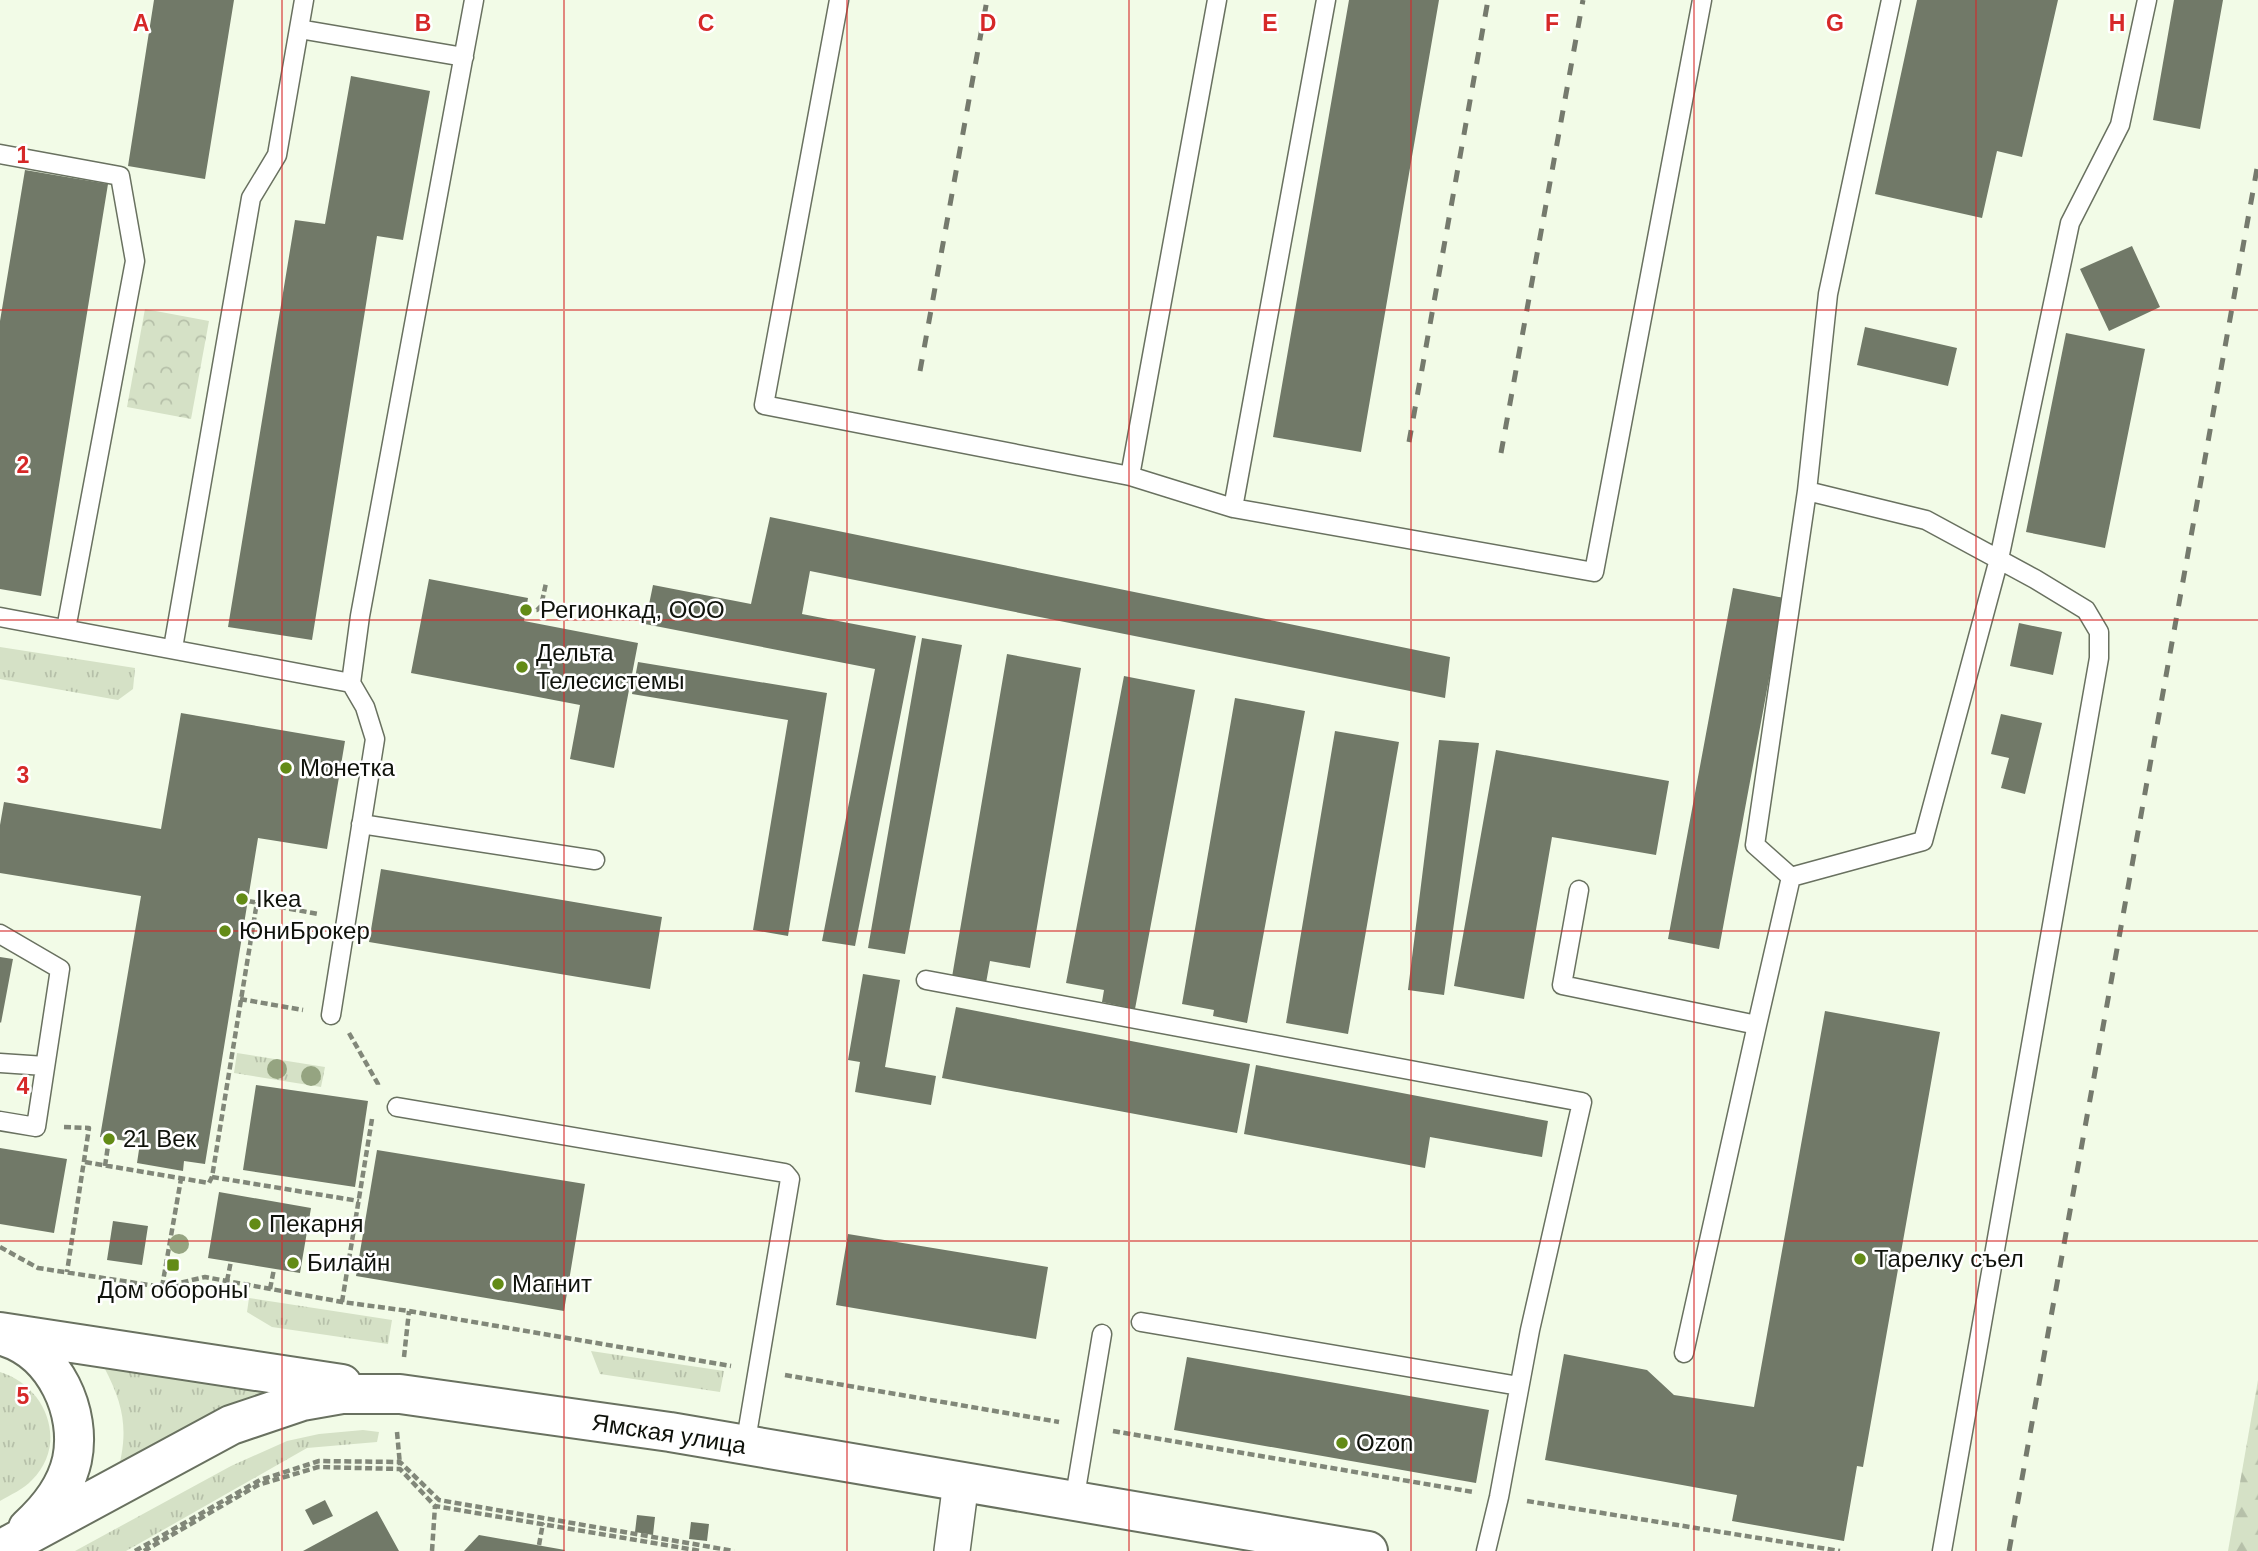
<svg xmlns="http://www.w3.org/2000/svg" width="2258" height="1551" viewBox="0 0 2258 1551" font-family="Helvetica,sans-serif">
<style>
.grass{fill:url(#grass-tufts)}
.forest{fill:url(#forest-firs)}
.park{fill:url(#park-crowns)}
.building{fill:#717968}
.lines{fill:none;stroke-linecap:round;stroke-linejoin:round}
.lane-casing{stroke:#697160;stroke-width:21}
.street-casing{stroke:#697160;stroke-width:38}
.primary-casing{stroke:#697160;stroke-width:42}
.path{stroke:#818779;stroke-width:4.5;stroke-dasharray:7 3.5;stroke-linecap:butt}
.lane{stroke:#fff;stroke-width:18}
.street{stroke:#fff;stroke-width:35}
.primary{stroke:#fff;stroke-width:38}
.rail{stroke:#757a6d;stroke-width:5;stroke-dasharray:12 12;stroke-linecap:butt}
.tree{fill:#95a481}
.grid{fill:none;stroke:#d62828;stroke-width:2;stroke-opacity:0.55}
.poi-dot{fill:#638b16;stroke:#fff;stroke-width:2.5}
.labels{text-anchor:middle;stroke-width:5;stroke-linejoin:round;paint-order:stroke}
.poi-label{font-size:24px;fill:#0f120b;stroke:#fff;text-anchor:start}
.street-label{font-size:24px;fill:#0f120b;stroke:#fff}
.grid-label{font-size:23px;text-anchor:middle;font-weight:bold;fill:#d62828;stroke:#fff;stroke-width:5;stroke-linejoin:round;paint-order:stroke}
</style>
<defs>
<pattern id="grass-tufts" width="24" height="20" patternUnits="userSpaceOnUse" patternTransform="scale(1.75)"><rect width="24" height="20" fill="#d5e1c6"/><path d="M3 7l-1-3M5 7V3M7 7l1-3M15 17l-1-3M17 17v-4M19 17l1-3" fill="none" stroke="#b6c0a9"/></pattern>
<pattern id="forest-firs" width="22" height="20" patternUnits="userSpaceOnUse" patternTransform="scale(1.75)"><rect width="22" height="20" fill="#d5e1c6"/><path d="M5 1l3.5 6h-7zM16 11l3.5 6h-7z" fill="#b6c0a9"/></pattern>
<pattern id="park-crowns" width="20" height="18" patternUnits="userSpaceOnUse" patternTransform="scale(1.75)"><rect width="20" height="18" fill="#d5e1c6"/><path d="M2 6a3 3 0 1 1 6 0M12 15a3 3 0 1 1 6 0" fill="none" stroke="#b6c0a9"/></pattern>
</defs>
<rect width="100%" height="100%" fill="#f2fbe7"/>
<path class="grass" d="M0,647L135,668L133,689L118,700L0,679Z
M237,1053L325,1067L321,1087L234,1073Z
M249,1298L392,1320L388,1344L272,1327L247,1312Z
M591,1351L724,1371L720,1392L600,1374Z
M104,1367L304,1390L115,1481C129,1435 126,1409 104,1367Z
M0,1372C46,1386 69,1443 32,1480C24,1489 10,1495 0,1501Z
M363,1430L379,1432L377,1442L307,1448L126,1551H75L231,1466L287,1441L319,1434Z"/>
<path class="forest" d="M2258,1380V1551H2228Z"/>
<path class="park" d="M145,309L209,321L191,419L127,407Z"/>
<path class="building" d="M154,0H234L205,179L128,166Z
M1349,0H1439L1361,452L1273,437Z
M1917,0H2058L2022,157L1997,151L1982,218L1875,194Z
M2174,0H2223L2200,129L2153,120Z
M351,76L430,91L403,240L377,236L312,640L228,627L295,220L325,224Z
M25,170L108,184L41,596L0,589V321Z
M2132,246L2160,307L2109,331L2080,269Z
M1865,327L1957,348L1948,386L1857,365Z
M2066,333L2145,349L2105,548L2026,532Z
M770,517L1450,657L1445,698L810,571L802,614L916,636L855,946L822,941L875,669L645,624L653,585L751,604Z
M429,579L528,598L524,621L638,643L614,768L570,759L580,705L411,673Z
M1733,588L1784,598L1719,949L1668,939Z
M2019,623L2062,632L2053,675L2010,666Z
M922,638L962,645L905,954L868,948Z
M1007,654L1081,668L1030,968L990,961L986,983L952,977Z
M638,662L827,693L788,936L753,930L788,720L632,694Z
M1124,676L1195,690L1135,1009L1102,1002L1104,990L1066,983Z
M1235,698L1305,711L1247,1023L1213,1016L1214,1010L1182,1004Z
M181,713L345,741L327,849L258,838L205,1164L184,1161L183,1171L137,1163L140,1143L100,1137L141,896L0,873V825L4,802L161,829Z
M2001,714L2042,723L2025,794L2001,788L2009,758L1991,754Z
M1335,731L1399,742L1348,1034L1286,1023Z
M1439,740L1479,743L1444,995L1408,990Z
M1496,750L1669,781L1656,855L1552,837L1524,999L1454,986Z
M381,869L662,917L650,989L369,942Z
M0,957L13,959L1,1023L0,1022Z
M863,974L900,980L885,1067L936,1076L931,1105L855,1092L860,1062L848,1060Z
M956,1007L1250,1064L1237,1133L942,1078Z
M1825,1011L1940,1032L1863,1467L1857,1466L1844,1541L1732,1521L1737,1495L1545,1460L1564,1354L1647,1370L1674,1395L1754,1407Z
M1256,1065L1548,1121L1542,1157L1430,1137L1425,1168L1244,1134Z
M256,1085L368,1101L355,1187L243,1170Z
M0,1148L67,1159L54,1233L0,1224Z
M377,1150L585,1184L564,1311L356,1276Z
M219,1192L311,1208L300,1273L208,1258Z
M113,1221L148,1226L142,1265L107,1260Z
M848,1234L1048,1267L1036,1339L836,1305Z
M1187,1357L1489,1410L1476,1483L1174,1430Z
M325,1500L333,1516L313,1525L305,1510Z
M377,1511L399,1551H303Z
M637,1515L655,1517L653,1535L635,1532Z
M691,1522L709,1524L707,1541L689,1539Z
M479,1535L565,1550L564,1551H464Z"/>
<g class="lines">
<g class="lane-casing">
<path id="lane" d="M839,0L764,405L1130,476L1217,0
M1326,0L1233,508L1594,572L1702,0
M299,29L464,57
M0,154L120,176L135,261L66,629
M1130,476L1233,508
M1807,491L1828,294L1891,0
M0,617L351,683L365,707L375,739L331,1015
M173,648L251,198L277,155L304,0
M351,683L360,616L474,0
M361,824L595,860
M1791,877L1923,841L1999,559L2070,223L2120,125L2147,0
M1579,890L1562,985L1757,1025L1791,877L1755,845L1807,491L1926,520L2035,579L2086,610L2099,632V658L1942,1551
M0,934L60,969L36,1127L0,1121
M926,980L1582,1102L1530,1330L1499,1497L1486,1551
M0,1063L45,1066
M397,1107L785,1173L790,1179L745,1446
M1141,1322L1519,1386
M1684,1353L1757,1025
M1074,1502L1102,1334"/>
</g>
<g class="street-casing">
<path id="street" d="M952,1551L961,1482"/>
</g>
<g class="primary-casing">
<path id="primary" d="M0,1332L342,1384
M6,1337C55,1353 82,1412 72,1460C66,1487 48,1510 28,1528
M0,1550L231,1425L302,1401L342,1394H400L670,1432L1368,1551"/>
</g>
<path class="path" d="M526,610H537L541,606L546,583
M248,901L318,914
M240,999L303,1010
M349,1033L378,1084V1087
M64,1127L89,1128L67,1272
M85,1162L209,1183L212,1177L257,902
M105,1166L109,1139
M212,1177L359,1201
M0,1247L38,1268L162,1287L205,1277L342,1302L409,1311L731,1366
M227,1281L231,1261
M162,1287L181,1179
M270,1289L274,1269
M342,1302L372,1119
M404,1357L409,1311
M785,1375L1059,1422
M1113,1431L1473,1492
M397,1432L400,1465
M1527,1501L1840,1551
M539,1545L543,1523
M135,1551L260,1480L319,1461L400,1462L439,1500L734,1551
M144,1551L258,1485L318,1467L400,1469L435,1506L701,1551
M432,1551L435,1506"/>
<use href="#lane" class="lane"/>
<use href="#street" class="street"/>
<use href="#primary" class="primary"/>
<path class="rail" d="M920,371L987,0
M1409,442L1488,0
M1501,453L1583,0
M2009,1551L2258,163"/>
</g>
<g class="tree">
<circle cx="277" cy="1069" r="10"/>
<circle cx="311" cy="1076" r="10"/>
<circle cx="179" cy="1244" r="10"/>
</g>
<path class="grid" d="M282,0V1551M564,0V1551M847,0V1551M1129,0V1551M1411,0V1551M1694,0V1551M1976,0V1551M0,310H2258M0,620H2258M0,931H2258M0,1241H2258"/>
<g class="poi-dot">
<circle cx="526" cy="610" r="7"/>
<circle cx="522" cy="667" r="7"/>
<circle cx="286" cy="768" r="7"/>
<circle cx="242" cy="899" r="7"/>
<circle cx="225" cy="931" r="7"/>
<circle cx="109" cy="1139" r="7"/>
<circle cx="255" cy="1224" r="7"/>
<circle cx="1860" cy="1259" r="7"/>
<circle cx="293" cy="1263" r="7"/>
<rect x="166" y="1258" width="14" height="14" rx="3.5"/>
<circle cx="498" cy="1284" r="7"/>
<circle cx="1342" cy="1443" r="7"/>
</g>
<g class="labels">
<g class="poi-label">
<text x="540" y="618">Регионкад, ООО</text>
<text x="536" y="661">Дельта<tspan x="536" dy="28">Телесистемы</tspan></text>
<text x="300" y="776">Монетка</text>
<text x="256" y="907">Ikea</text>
<text x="239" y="939">ЮниБрокер</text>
<text x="123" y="1147">21 Век</text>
<text x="269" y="1232">Пекарня</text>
<text x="1874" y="1267">Тарелку съел</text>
<text x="307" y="1271">Билайн</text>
<text x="512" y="1292">Магнит</text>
<text x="173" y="1298" text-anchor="middle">Дом обороны</text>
<text x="1356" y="1451">Ozon</text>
</g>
<g class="street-label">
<text transform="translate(669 1434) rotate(9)" y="8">Ямская улица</text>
</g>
</g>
<g class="grid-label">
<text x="141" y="31">A</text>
<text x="423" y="31">B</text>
<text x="706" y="31">C</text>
<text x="988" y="31">D</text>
<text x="1270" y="31">E</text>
<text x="1552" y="31">F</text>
<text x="1835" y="31">G</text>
<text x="2117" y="31">H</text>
<text x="23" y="163">1</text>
<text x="23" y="473">2</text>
<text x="23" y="783">3</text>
<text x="23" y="1094">4</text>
<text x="23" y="1404">5</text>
</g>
</svg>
